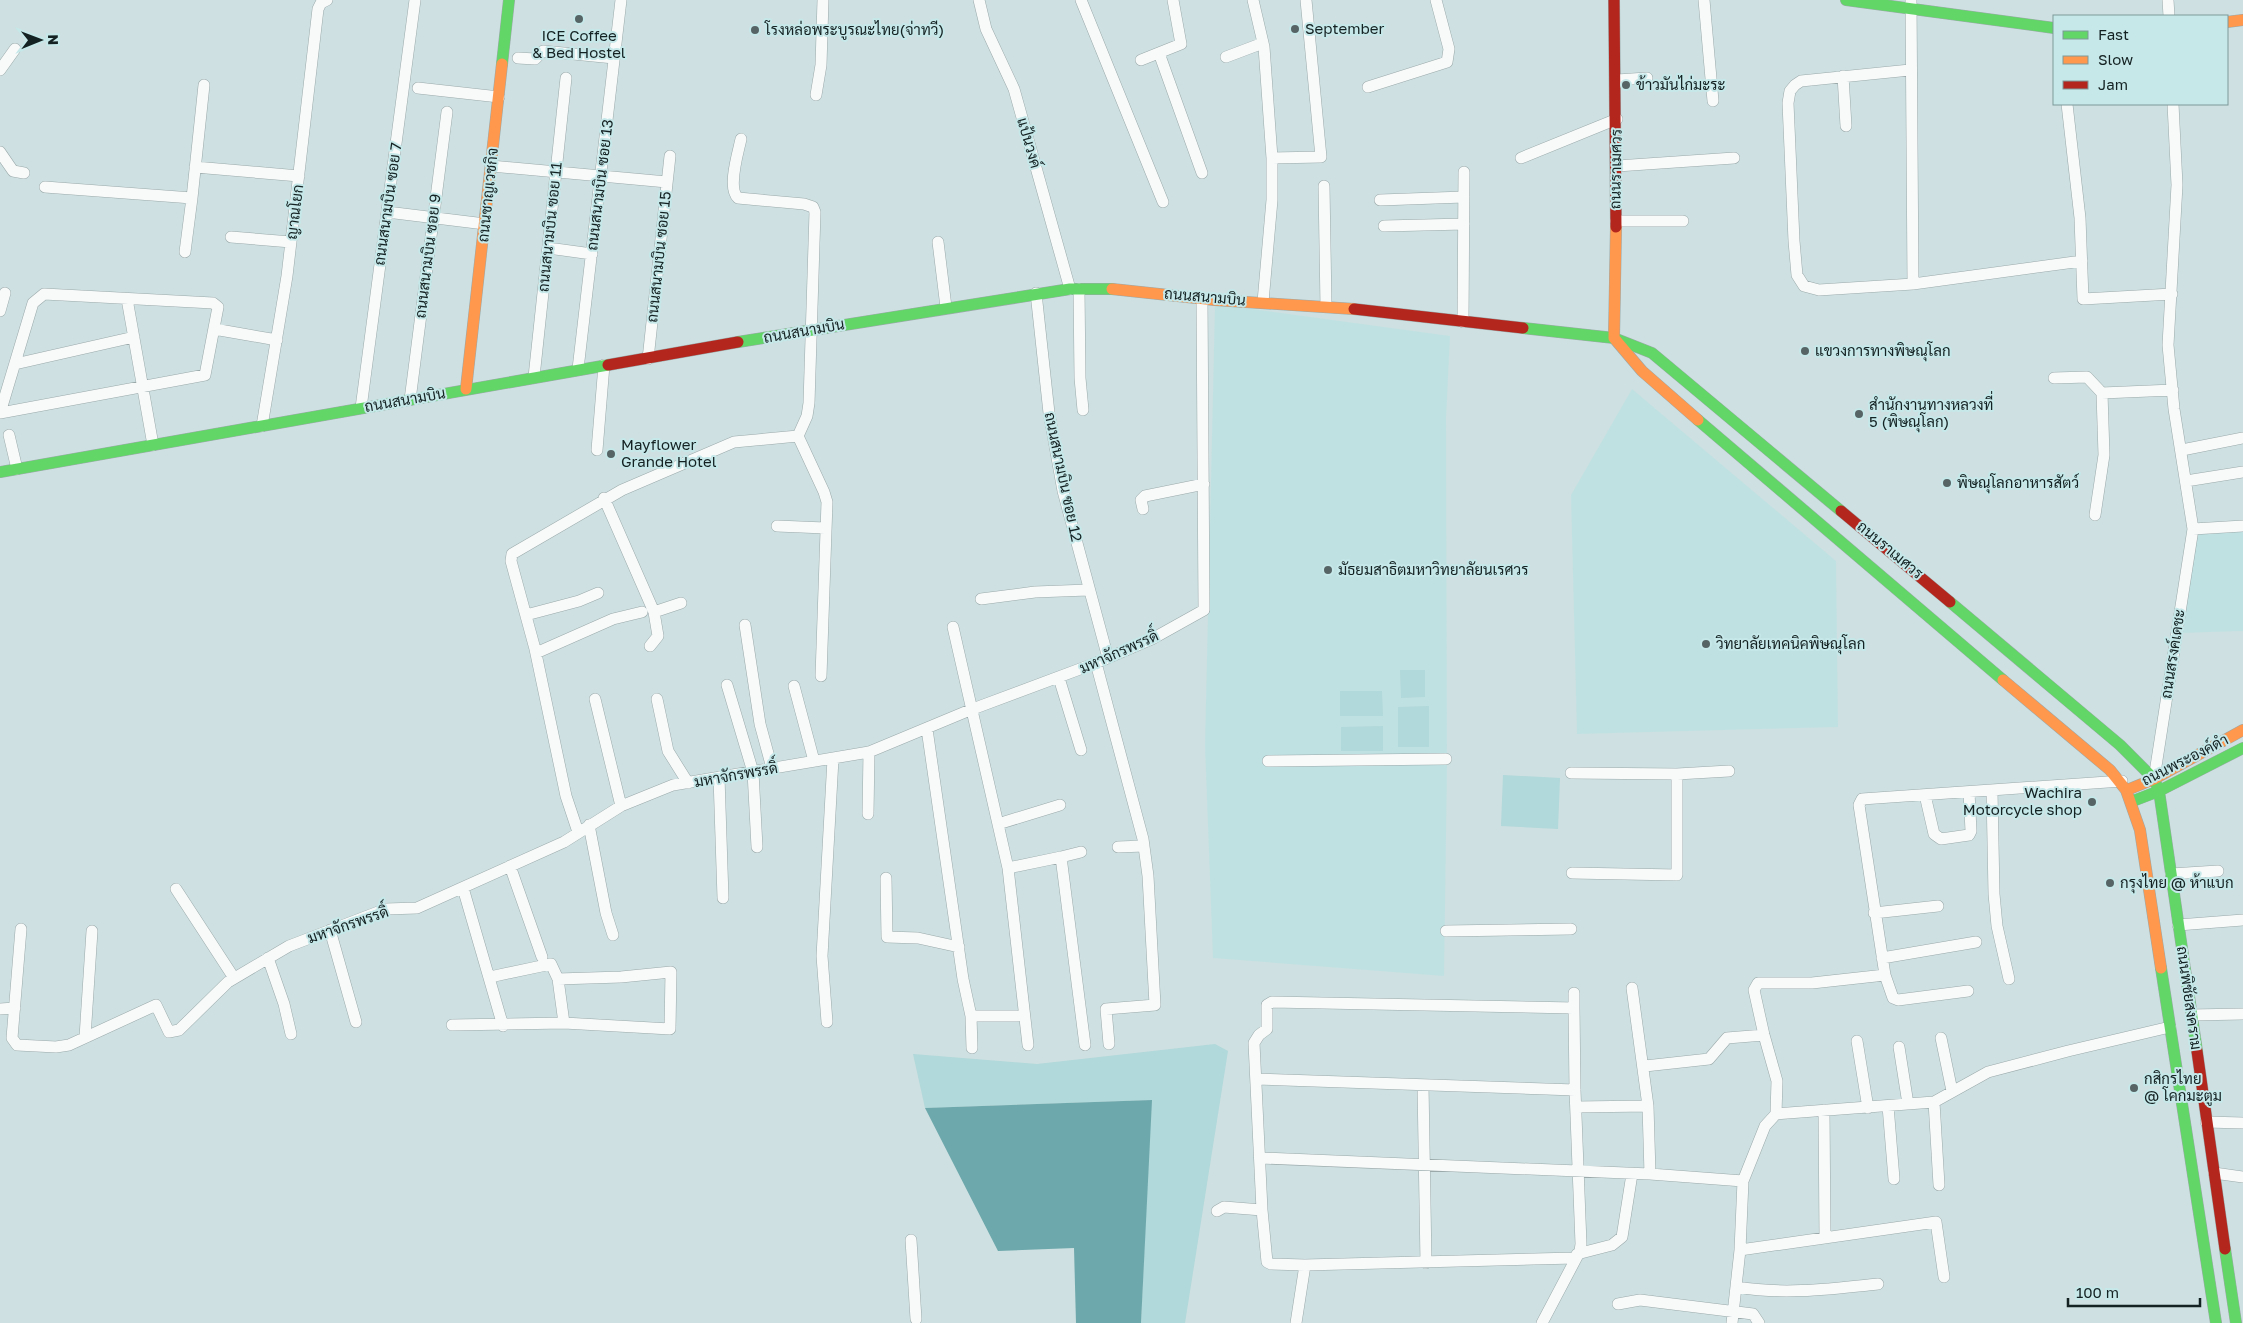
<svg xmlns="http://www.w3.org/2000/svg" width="2243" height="1323" viewBox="0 0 2243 1323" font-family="'Golos Text',Sarabun,sans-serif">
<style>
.built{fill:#c0e1e2}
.green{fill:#b1d8da}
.water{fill:#6da8ac}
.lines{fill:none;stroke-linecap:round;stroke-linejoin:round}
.street-casing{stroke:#9ba9aa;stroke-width:12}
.fast-casing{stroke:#9ba9aa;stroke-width:12}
.slow-casing{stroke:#9ba9aa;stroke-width:12}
.jam-casing{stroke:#9ba9aa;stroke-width:12}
.street{stroke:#f8fafa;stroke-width:11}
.fast{stroke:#63d668;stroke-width:11}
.slow{stroke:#ff974d;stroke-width:11}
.jam{stroke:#b3261e;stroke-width:11}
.poi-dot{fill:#566466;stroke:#c6e8e9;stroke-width:2}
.labels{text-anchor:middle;stroke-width:4;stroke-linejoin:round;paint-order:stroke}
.poi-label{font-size:15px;fill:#152223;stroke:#c6e8e9;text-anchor:start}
.street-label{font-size:15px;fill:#152223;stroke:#c6e8e9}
</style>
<rect width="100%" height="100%" fill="#cee0e1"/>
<path class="built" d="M1215,304L1450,336L1446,419L1447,767L1444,976L1213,958L1205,746Z
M1632,389L1836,561L1838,727L1577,734L1571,495Z
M2243,529V631L2179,633L2195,532Z"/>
<path class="green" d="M1400,670H1425V697L1401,698Z
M1340,691H1382L1383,716H1340Z
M1429,706V747H1398V707Z
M1383,726V751H1341V727Z
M1503,775L1560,778L1558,829L1501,826Z
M1215,1044L1228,1051L1185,1323H1141L1151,1100L925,1108L913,1054L1037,1064Z"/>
<path class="water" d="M1152,1100L1141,1323H1076L1074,1248L998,1251L925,1108Z"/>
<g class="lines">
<g class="street-casing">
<path id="street" d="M979,0L986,29L1014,89L1070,289
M1081,0L1163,202
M1253,0L1264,47L1272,158V200L1263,302
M1704,0L1713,101
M1911,0L1913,284
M2168,0L2169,16
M1159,53L1202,173
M1226,57L1263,43
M518,58L535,59L543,51L614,58
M1141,60L1181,44L1173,0
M0,70L15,49
M1910,70L1801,81L1795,85L1790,91L1788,103L1794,241L1797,275L1804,286L1819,290L1913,284L2082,261
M1843,76L1846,126
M1617,80L1647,78
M1368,87L1447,62L1449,49L1436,0
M418,88L499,97
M816,95L821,65L823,0
M2067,104L2080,218L2083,299L2172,294
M0,152L13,171L24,173
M1272,158L1321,157L1306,0
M1521,158L1617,119
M491,166L667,182
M1617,166L1734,158
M195,167L299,176
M1324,186L1326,306
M45,187L192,198L204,85
M1380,200L1464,197
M387,212L485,224
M1616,221H1683
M1384,226L1464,224
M231,237L291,242
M938,242L946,307
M548,248L592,254
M185,252L192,198
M1079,289L1080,378L1083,410
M1036,293L1049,413L1063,491L1108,658
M44,294L213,303L218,307L205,375L0,413L33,303Z
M127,299L153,445
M0,311L5,293
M1463,322L1464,172
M214,329L277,340
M648,359L670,156
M15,364L134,337
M578,369L621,0
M534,377L566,78
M2054,378L2087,377L2102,393L2104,455L2095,515
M2102,393L2173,390
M410,400L447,112
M361,408L415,0
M262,426L287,276L318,9L321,3L327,0
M9,435L17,469
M798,436L824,492L827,502L821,676
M597,450L604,365
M2182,450L2243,438
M2186,481L2243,472
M604,498L654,612L658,636L650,646
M1143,509L1141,500L1145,496L1204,484
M777,526L825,528
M2193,529L2243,526
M981,599L1035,592L1088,590
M654,612L681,603
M526,615L579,601L598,593
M745,625L760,724L772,768
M953,627L1008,868L1028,1045
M536,653L613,619L642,612
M1096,663L1143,839L1148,876L1155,1005L1106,1009L1109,1044
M1059,678L1081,750
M727,685L753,772L757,847
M794,686L814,761
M595,699L621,806
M657,699L668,751L688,783
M927,729L963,979L971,1016L972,1048
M1268,761L1446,759
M1571,773L1677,774L1729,771
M719,777L723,898
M2154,779L2193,529L2174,409L2168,345L2177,185L2173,104
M1992,791L1994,894L1997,926L2009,979
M1925,795L1934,834L1941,839L1969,835L1971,831L1969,792
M868,814L869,752
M998,824L1060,805
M589,825L606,913L613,935
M578,832L566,796L535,649L511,561L512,554L622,490L734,442L798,436L807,416L809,403L815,212L813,207L804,204L738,198C727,188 738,153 741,139
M1118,847L1144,846
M1061,857L1081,852
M510,866L542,957
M1008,868L1061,857L1085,1045
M1572,873L1677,875V774
M2171,874L2218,871
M886,878L887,937L918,938L959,947
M463,888L503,1026
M176,889L234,978
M1874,913L1938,906
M2178,925L2243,920
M21,929L12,1038L17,1045L56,1047L69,1045L156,1005L169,1032L179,1030L228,982L289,946L386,909L417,908L564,842L621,806L673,785L869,752L970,710L1096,663L1152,639L1204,610L1202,299
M330,930L356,1022
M1446,931L1571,929
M268,958L284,1004L291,1034
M1882,958L1976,942
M1885,975L1893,998L1898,1000L1968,991
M490,977L551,964L558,979L564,1023
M1574,993V1008L1272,1002L1267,1005V1029L1259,1035L1254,1043L1262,1210L1267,1262L1271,1264L1305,1265L1575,1258
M0,1009L15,1008
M2191,1015L2243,1014
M971,1016H1017
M827,1022L822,956L833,759
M452,1025L564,1023L670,1029L671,972L621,977L558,979
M85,1037L92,931
M1941,1038L1952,1091
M1857,1041L1868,1108
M1899,1047L1908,1104
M1645,1066L1709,1059L1727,1038L1764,1035
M1257,1079L1575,1090
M1423,1085L1426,1263
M1934,1102L1939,1185
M1648,1106L1650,1174
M1888,1106L1894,1179
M1576,1107L1648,1106L1632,988
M1824,1110L1825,1238
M1776,1114L1934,1102L1988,1072L2068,1051L2170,1027
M2206,1122L2243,1123
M1261,1158L1650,1174L1743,1181
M2214,1173L2243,1177
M1217,1211L1224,1207L1262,1210
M911,1240L916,1319
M1740,1250L1936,1222L1944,1277
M1577,1254L1612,1245L1622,1237L1632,1174
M1737,1287C1784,1295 1830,1289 1878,1284
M1618,1304L1640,1300L1753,1314L1759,1323
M1296,1323L1305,1265
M1542,1323L1580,1251L1581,1244L1575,1090L1574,1008
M1732,1323L1740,1250L1743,1181L1765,1126L1776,1114L1777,1081L1764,1035L1754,990L1758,983H1812L1885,975L1859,805L1862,799L2122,781"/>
</g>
<g class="fast-casing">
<path id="fast" d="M1846,0L2054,28
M502,64L509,0
M1523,328L1614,338L1652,353L1841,511
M738,342L1070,289H1112
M1698,420L2003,680
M0,472L608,365
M1950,602L2120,745L2154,779L2159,791L2197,1051
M2133,801L2159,791L2243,748
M2161,968L2216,1323
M2225,1249L2236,1323"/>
</g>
<g class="slow-casing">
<path id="slow" d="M2227,22L2243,20
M1616,227L1614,338L1642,371L1698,420
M1112,289L1215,300L1354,309
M466,389L502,64
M2003,680L2110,770L2126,790L2140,830L2161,968
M2127,790L2154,779L2243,730"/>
</g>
<g class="jam-casing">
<path id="jam" d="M1614,0L1616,227
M1354,309L1523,328
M608,365L738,342
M1841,511L1950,602
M2197,1051L2225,1249"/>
</g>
<use href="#street" class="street"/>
<use href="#fast" class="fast"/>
<use href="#slow" class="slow"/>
<use href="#jam" class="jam"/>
</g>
<g class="poi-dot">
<circle cx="579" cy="19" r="5"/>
<circle cx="1295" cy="29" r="5"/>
<circle cx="755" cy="30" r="5"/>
<circle cx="1626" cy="85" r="5"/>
<circle cx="1805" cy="351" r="5"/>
<circle cx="1859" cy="414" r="5"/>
<circle cx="611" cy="454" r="5"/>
<circle cx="1947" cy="483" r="5"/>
<circle cx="1328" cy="570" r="5"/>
<circle cx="1706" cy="644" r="5"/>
<circle cx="2092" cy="802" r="5"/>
<circle cx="2110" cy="883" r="5"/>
<circle cx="2134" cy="1088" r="5"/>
</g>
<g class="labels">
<g class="poi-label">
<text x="1305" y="34">September</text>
<text x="765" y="35">โรงหล่อพระบูรณะไทย(จ่าทวี)</text>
<text x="579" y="41" text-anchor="middle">ICE Coffee<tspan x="579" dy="17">&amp; Bed Hostel</tspan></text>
<text x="1636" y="90">ข้าวมันไก่มะระ</text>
<text x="1815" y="356">แขวงการทางพิษณุโลก</text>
<text x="1869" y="410">สำนักงานทางหลวงที่<tspan x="1869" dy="17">5 (พิษณุโลก)</tspan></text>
<text x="621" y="450">Mayflower<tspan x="621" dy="17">Grande Hotel</tspan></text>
<text x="1957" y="488">พิษณุโลกอาหารสัตว์</text>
<text x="1338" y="575">มัธยมสาธิตมหาวิทยาลัยนเรศวร</text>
<text x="1716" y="649">วิทยาลัยเทคนิคพิษณุโลก</text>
<text x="2082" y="798" text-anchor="end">Wachira<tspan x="2082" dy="17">Motorcycle shop</tspan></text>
<text x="2120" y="888">กรุงไทย @ ห้าแบก</text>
<text x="2144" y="1084">กสิกรไทย<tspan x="2144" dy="17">@ โคกมะตูม</tspan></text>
</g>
<g class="street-label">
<text transform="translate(1029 143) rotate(74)" y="5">แป้นวงค์</text>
<text transform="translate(1616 169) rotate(-89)" y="5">ถนนราเมศวร</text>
<text transform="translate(600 185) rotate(-83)" y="5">ถนนสนามบิน ซอย 13</text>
<text transform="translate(488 195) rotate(-84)" y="5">ถนนชาญเวชกิจ</text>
<text transform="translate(388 204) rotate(-82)" y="5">ถนนสนามบิน ซอย 7</text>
<text transform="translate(295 212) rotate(-83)" y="5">ญาณโยก</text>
<text transform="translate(550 227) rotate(-84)" y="5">ถนนสนามบิน ซอย 11</text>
<text transform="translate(428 256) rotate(-83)" y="5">ถนนสนามบิน ซอย 9</text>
<text transform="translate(659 257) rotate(-84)" y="5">ถนนสนามบิน ซอย 15</text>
<text transform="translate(1205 297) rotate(5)" y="5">ถนนสนามบิน</text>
<text transform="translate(804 331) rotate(-10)" y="5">ถนนสนามบิน</text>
<text transform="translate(405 400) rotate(-10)" y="5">ถนนสนามบิน</text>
<text transform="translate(1063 477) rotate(78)" y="5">ถนนสนามบิน ซอย 12</text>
<text transform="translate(1890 550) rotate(40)" y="5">ถนนราเมศวร</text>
<text transform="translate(1119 652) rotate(-24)" y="5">มหาจักรพรรดิ์</text>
<text transform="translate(2173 654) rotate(-81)" y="5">ถนนสรงค์เดชะ</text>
<text transform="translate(2185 760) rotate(-27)" y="5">ถนนพระองค์ดำ</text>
<text transform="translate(736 775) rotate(-10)" y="5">มหาจักรพรรดิ์</text>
<text transform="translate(348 925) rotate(-19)" y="5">มหาจักรพรรดิ์</text>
<text transform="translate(2189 998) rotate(82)" y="5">ถนนพิชัยสงคราม</text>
</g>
</g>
<rect x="2053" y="15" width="175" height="90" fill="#c6e8e9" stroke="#7f999a"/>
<rect x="2063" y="31" width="25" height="8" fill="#63d668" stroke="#7f999a"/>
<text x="2098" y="40" font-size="15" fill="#152223">Fast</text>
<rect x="2063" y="56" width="25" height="8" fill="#ff974d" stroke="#7f999a"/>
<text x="2098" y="65" font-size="15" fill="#152223">Slow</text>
<rect x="2063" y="81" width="25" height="8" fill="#b3261e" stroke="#7f999a"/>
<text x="2098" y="90" font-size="15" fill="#152223">Jam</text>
<g transform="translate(40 40) rotate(89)" stroke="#c6e8e9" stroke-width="4" paint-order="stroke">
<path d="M0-4L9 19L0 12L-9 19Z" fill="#152223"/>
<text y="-8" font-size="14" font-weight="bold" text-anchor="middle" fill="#152223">N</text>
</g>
<path d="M2068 1298v8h132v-8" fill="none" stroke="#152223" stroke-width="2.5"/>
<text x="2076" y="1298" font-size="15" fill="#152223" stroke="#c6e8e9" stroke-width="4" paint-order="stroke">100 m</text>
</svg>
